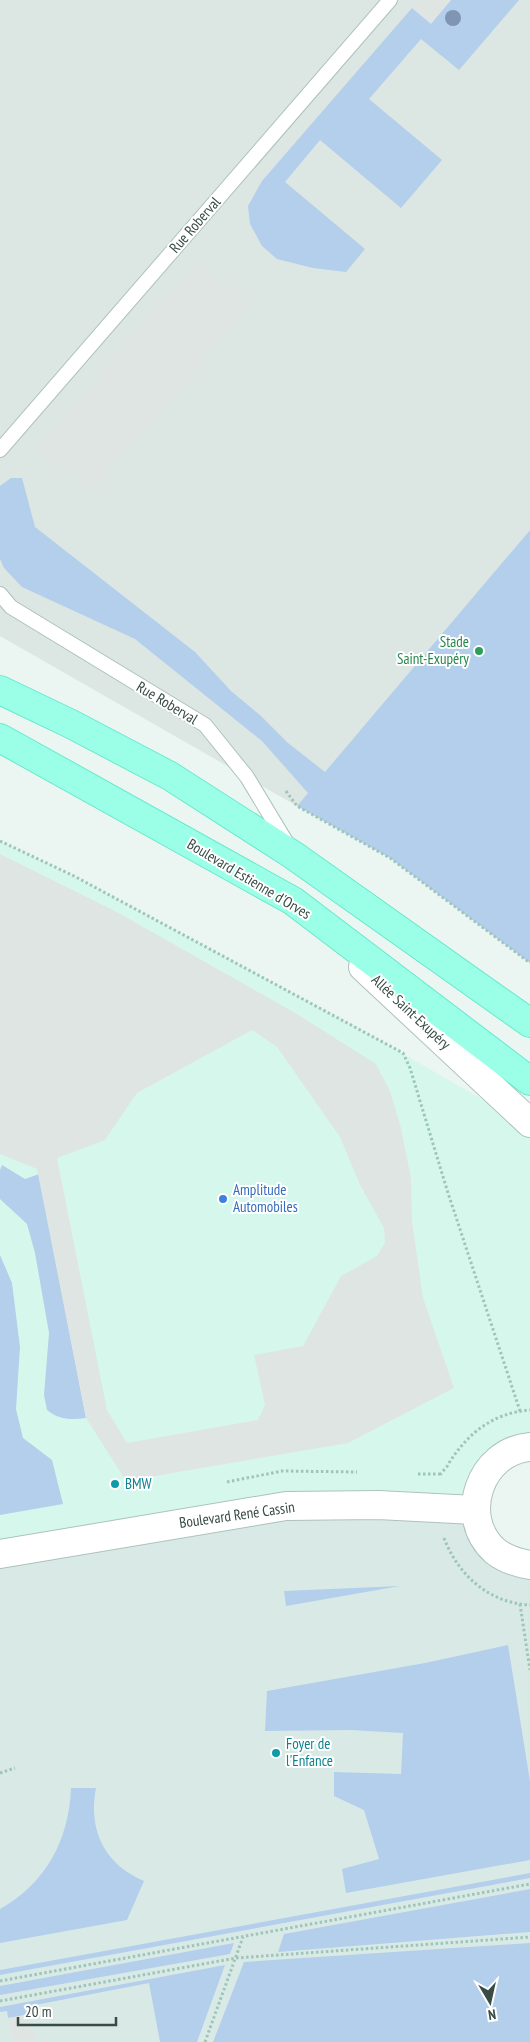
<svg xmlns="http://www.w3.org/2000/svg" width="530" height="2042" viewBox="0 0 530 2042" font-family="'PT Sans Narrow',sans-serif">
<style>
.residential{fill:#d9eae6}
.commercial{fill:#d6f8ec}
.industrial{fill:#dce6e2}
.green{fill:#b3cfeb}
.parking{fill:#dfe5e3;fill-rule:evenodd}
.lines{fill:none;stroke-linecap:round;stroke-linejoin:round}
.lane-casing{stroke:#adc2bc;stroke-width:16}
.street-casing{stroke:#adc2bc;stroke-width:30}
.primary-casing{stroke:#66e9c9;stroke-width:30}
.path{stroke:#9dc5b9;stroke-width:3;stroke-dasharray:2.5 2.5;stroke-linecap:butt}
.lane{stroke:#fff;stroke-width:14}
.street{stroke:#fff;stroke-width:28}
.primary{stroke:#9bffe8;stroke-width:28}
.tree{fill:#8094b4}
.leisure-dot{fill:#2e9e5b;stroke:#fff;stroke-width:2}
.shop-dot{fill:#3f7fe0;stroke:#fff;stroke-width:2}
.culture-dot{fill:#0f9aa8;stroke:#fff;stroke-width:2}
.labels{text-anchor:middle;stroke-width:4;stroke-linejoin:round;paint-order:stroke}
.street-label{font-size:15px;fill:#384b45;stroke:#fff}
.leisure-label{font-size:15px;fill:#27864d;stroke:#fff;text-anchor:end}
.shop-label{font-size:15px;fill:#366cbe;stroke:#fff;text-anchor:start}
.culture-label{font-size:15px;fill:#0d838f;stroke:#fff;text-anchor:start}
</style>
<rect width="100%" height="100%" fill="#ebf6f3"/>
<path class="residential" d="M286,1506L438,1507L481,1532L530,1565V2042H0V1554Z"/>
<path class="commercial" d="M0,841L74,876L362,1030L530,1127V1447L521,1448L475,1510L378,1505L0,1554Z"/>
<path class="industrial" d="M0,0H530V530L297,806L0,636Z"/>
<path class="green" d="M451,0H519L459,70L421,39L369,99L442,160L401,208L320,140L285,182L365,249L346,272L313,268L277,259L262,246L250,224L248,206L262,181L412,8L431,23Z
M11,478H22L35,527L195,652L231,691L261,716L288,743L325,772L530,530V963L390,858L297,806L308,793L262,741L135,639L22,587L4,568L0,559V486Z
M2,1165L25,1179L39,1174L86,1418C71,1420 59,1420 47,1410L44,1395L49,1333L35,1253L27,1224L0,1199V1170Z
M0,1255L12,1283L20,1347L16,1409L23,1438L52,1460L63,1504L0,1515Z
M400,1586L286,1606L284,1591Z
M508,1645L530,1781V1860L346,1893L342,1869L379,1859L364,1810L334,1796V1772L401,1774L403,1733L351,1730L265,1731L267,1691L425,1663Z
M71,1788H96C88,1830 104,1864 144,1881L127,1920L0,1943V1909C46,1883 69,1840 71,1788Z
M530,1873V1878L0,1975V1970Z
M530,1889V1932L278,1952L284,1934Z
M234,1943L230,1954L0,1995V1986Z
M530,1943V2042H213L244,1962Z
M225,1965L197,2042H160L149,1983L30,2006L31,2014L8,2018L7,2011L0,2012V2007Z"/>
<path class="parking" d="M418,0H451L431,24L412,8Z
M197,259L251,306L91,493L36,448Z
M0,854L115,911L297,1014L376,1064L390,1091L400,1124L411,1178L412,1221L423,1298L454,1388L348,1443L126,1481L86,1418L37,1169L0,1154ZM252,1030L277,1047L340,1137L360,1185L384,1228L385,1243L377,1256L341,1276L303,1346L254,1355L265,1405L258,1420L127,1443L107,1410L57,1158L105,1140L137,1093Z
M31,2014L36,2042H12L8,2018Z"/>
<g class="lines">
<g class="lane-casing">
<path id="lane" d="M0,450L390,0
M0,594L11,607L205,725L247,777L288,845"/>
</g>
<g class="street-casing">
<path id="street" d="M363,967L530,1123
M530,1447C480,1451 457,1517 495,1551C505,1559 518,1563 530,1565
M0,1554L286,1506L378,1505L475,1510"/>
</g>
<g class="primary-casing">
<path id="primary" d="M0,690L71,724L170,776L293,855L530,1023
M0,738L293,901L530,1081"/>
</g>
<path class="path" d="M286,791L297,806L390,858L530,963
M0,841L74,876L403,1053L410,1068L448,1193L520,1411
M418,1474H440
M440,1475C442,1471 447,1468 449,1463C468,1433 493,1413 530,1410
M227,1482L282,1471L357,1472
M444,1538C458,1575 489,1603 530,1605
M520,1604L530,1670
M0,1773L15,1768
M0,1981L530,1884
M0,2001L236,1958L530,1937
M205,2042L243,1937"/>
<use href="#lane" class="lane"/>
<use href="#street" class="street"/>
<use href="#primary" class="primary"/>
</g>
<circle class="tree" cx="453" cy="18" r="8"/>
<circle class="leisure-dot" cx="479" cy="651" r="5"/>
<circle class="shop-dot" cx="223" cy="1199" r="5"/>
<g class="culture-dot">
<circle cx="115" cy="1484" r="5"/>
<circle cx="276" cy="1753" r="5"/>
</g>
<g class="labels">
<g class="street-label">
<text transform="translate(195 225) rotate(-49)" y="5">Rue Roberval</text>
<text transform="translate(167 703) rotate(31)" y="5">Rue Roberval</text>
<text transform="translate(249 879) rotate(31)" y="5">Boulevard Estienne d'Orves</text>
<text transform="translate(411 1012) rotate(43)" y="5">Allée Saint-Exupéry</text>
<text transform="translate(237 1515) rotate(-8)" y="5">Boulevard René Cassin</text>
</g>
<g class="leisure-label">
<text x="469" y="647">Stade<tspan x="469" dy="17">Saint-Exupéry</tspan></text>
</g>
<g class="shop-label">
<text x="233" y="1195">Amplitude<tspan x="233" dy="17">Automobiles</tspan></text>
</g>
<g class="culture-label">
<text x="125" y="1489">BMW</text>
<text x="286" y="1749">Foyer de<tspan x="286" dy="17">l'Enfance</tspan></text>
</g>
</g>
<g transform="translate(490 2002) rotate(171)" stroke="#ffffff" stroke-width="4" paint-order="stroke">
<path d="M0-4L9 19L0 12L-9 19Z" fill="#384b45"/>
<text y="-8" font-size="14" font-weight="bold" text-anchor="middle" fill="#384b45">N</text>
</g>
<path d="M18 2017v8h98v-8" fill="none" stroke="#384b45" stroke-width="2.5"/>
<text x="25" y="2017" font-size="15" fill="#384b45" stroke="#ffffff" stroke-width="4" paint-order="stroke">20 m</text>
</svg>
